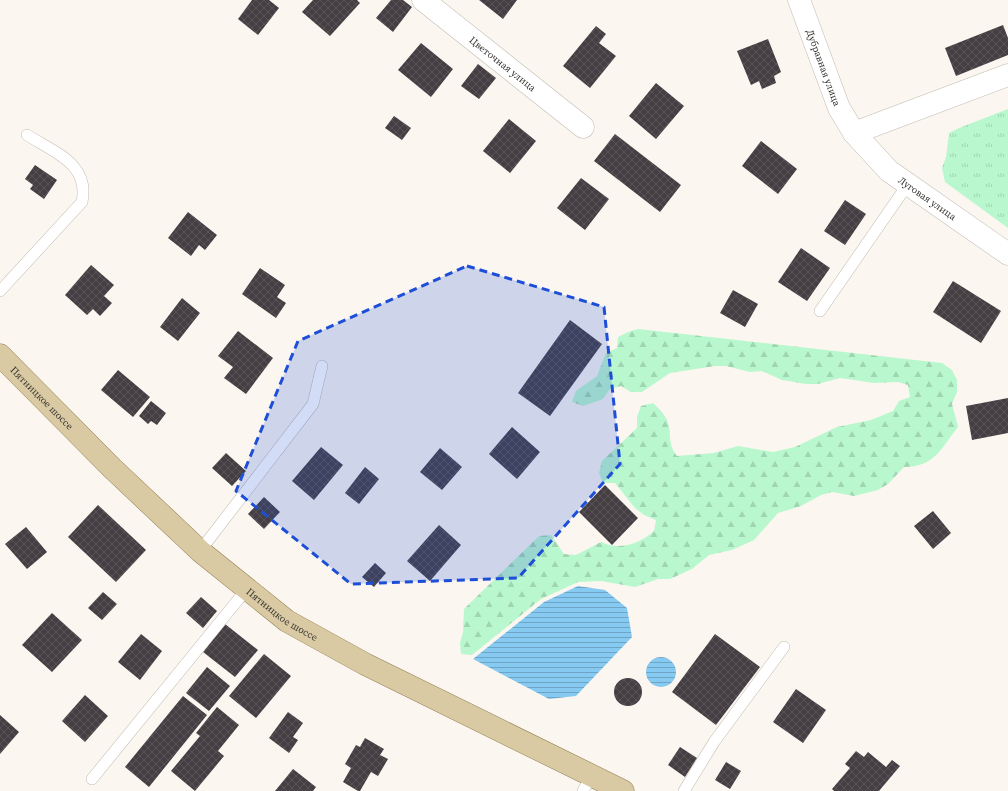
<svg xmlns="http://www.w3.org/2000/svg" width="1008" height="791" viewBox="0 0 1008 791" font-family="'Source Serif 4',serif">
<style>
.grass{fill:url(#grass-tufts)}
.forest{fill:url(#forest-firs)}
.water{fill:url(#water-rules)}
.building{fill:url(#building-cross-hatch)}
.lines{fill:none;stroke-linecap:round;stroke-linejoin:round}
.service-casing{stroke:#c0bbb4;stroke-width:12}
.minor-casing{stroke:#c0bbb4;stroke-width:23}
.primary-casing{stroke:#917f53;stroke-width:23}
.service{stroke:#fff;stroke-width:11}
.minor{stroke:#fff;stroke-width:22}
.primary{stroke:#dacaa3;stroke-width:22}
.marked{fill:#1d4ed8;fill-opacity:0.2;stroke:#1d4ed8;stroke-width:3;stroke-dasharray:8 5;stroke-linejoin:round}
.labels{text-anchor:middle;stroke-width:4;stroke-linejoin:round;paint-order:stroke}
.street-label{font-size:10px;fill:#373532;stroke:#fbf6ef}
</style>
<defs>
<pattern id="grass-tufts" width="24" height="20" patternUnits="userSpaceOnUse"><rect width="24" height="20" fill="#b9f8ce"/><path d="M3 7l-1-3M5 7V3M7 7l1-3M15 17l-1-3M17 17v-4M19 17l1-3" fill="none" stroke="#a0d5b1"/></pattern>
<pattern id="forest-firs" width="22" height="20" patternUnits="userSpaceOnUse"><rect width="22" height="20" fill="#b9f8ce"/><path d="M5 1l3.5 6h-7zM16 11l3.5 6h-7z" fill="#a0d5b1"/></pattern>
<pattern id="water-rules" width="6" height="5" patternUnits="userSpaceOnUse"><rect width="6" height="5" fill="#86caf2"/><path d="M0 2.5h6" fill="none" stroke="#6ea5c5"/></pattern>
<pattern id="building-cross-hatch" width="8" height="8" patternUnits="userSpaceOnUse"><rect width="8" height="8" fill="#453f44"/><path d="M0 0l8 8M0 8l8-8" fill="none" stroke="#585357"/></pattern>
</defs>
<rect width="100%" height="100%" fill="#fbf6ef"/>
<path class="grass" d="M1008,109V228L945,182L942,168L946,157L949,133L959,128Z"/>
<path class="forest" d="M638,329L942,363L952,370L957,380V392L952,404L958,427C941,448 935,467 904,467L888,484L878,490L854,496L832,492L821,495L801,506L778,513L754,540L732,550L709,555L692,569L670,579H658L635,587L601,581L578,582L541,599L472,655L461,654L460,643L463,632L464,609L539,536L551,535L564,554L576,555L601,542C619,551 639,544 654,531L656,520L644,515L635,508L615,483H603L599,473L602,461L637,428V417L641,406L653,403C659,409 666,415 668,423C672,437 667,442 677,456L714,453L738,446L773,452L795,447L837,427L871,420L893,411L899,401L910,397L908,385L898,382L874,383L840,378L818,384H806L782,380L762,371L750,372L726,366H715L670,373L642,392H631L621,386L610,389L603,399L583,406L572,402L576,391L597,376L606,353L617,348L618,337L628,332Z"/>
<path class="water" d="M578,586L605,590L627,608L632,637L576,696L549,699L473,659L544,602Z
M646 672a15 15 0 1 1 30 0a15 15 0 1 1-30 0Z"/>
<path class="building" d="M252,0H269L279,8L258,35L238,19Z
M313,0H357L360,3L330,36L302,12Z
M391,0H403L412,7L393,32L376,18Z
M479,0H517L503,19Z
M1003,25L1008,38V55L956,76L945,48Z
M596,26L606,34L599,43L616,56L590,88L563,66Z
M768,39L781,72L774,76L776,83L762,89L759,81L751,85L737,51Z
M421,43L453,69L431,97L398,70Z
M478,64L496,78L479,99L461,86Z
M656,83L684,106L656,139L629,116Z
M394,116L411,128L402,140L385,128Z
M509,119L536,141L510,173L483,151Z
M615,134L681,185L660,212L594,161Z
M761,141L797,169L778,194L742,166Z
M35,165L57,180L44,199L30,189L33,185L25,179Z
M581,178L609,199L585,230L557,208Z
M845,200L866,214L845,245L824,231Z
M188,212L217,235L205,250L199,245L191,256L168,238Z
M801,248L830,268L807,301L778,282Z
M91,265L114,285L104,296L112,303L100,316L93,309L87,315L65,295Z
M260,268L285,285L277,297L286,303L276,318L242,294Z
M953,281L1001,311L981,343L933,312Z
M733,290L758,304L745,327L720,313Z
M182,298L200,313L178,341L160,327Z
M570,320L602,344L550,416L518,393Z
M238,331L273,358L246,394L224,378L233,367L218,356Z
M118,370L150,397L133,417L101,390Z
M1008,398V433L972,440L966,406Z
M151,401L166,413L157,425L151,421L148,424L139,416Z
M512,427L540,452L517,479L489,454Z
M321,447L343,465L314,500L292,481Z
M440,448L462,467L442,490L420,472Z
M226,453L246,471L232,486L212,468Z
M365,467L379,479L359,504L345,493Z
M605,485L638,518L612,545L579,512Z
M264,497L280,512L264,529L248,514Z
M98,505L146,550L116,582L68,537Z
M933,511L951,533L933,549L914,526Z
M439,525L461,545L430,581L407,561Z
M26,527L47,552L27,569L5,544Z
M375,563L386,573L374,587L362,577Z
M103,592L117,604L102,620L88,608Z
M201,597L217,611L203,628L186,613Z
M52,613L82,640L52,672L22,645Z
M225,624L258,650L235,677L203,652Z
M141,634L162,651L140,680L118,662Z
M715,634L760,667L716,725L672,692Z
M264,654L291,676L256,718L229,696Z
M207,667L230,686L209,711L186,693Z
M614 692a14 14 0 1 1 28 0a14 14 0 1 1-28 0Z
M796,689L826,710L803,743L773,722Z
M85,695L108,716L85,742L62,721Z
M183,696L207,715L149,787L125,767Z
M217,707L239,725L218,751L224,756L195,791L171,771L200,736L196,733Z
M288,712L303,723L293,737L298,740L289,753L269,738Z
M0,715L19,732L0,754Z
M365,738L384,749L380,755L388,759L378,776L371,772L360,791H358L343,782L351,768L345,764L356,745L360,747Z
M680,747L697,758L685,777L668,765Z
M856,751L864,757L868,752L886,767L892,760L900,766L879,791H834L832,789L850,768L845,764Z
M726,762L741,771L730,789L715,780Z
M293,769L316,787L313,791H275Z"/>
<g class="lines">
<g class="service-casing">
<path id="service" d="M0,291L82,202C90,164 54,152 27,135
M820,311L908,184
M200,551L313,404L322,366
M92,779L246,590
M583,791L591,776
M684,791L714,742L784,647"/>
</g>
<g class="minor-casing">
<g id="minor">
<path id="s1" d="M423,0L583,127"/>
<path id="s2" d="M799,0L839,108L854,133L889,171L1008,254"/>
<path d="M854,133L1008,75"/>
</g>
</g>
<g class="primary-casing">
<g id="primary">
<path id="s3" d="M0,355L112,468L200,551L287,621L365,664L623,791"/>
</g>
</g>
<use href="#service" class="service"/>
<use href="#minor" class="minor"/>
<use href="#primary" class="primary"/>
</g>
<path class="marked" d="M467,266L604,307L620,464L518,578L351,584L236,491L298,341Z"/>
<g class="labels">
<g class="street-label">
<text dy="4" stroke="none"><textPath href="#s1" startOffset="102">Цветочная улица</textPath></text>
<text dy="4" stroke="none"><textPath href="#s2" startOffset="72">Дубравная улица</textPath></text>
<text dy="4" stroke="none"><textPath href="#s2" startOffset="243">Луговая улица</textPath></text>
<text dy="4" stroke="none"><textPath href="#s3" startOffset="60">Пятницкое шоссе</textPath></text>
<text dy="4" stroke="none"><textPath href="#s3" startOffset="384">Пятницкое шоссе</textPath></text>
</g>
</g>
</svg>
